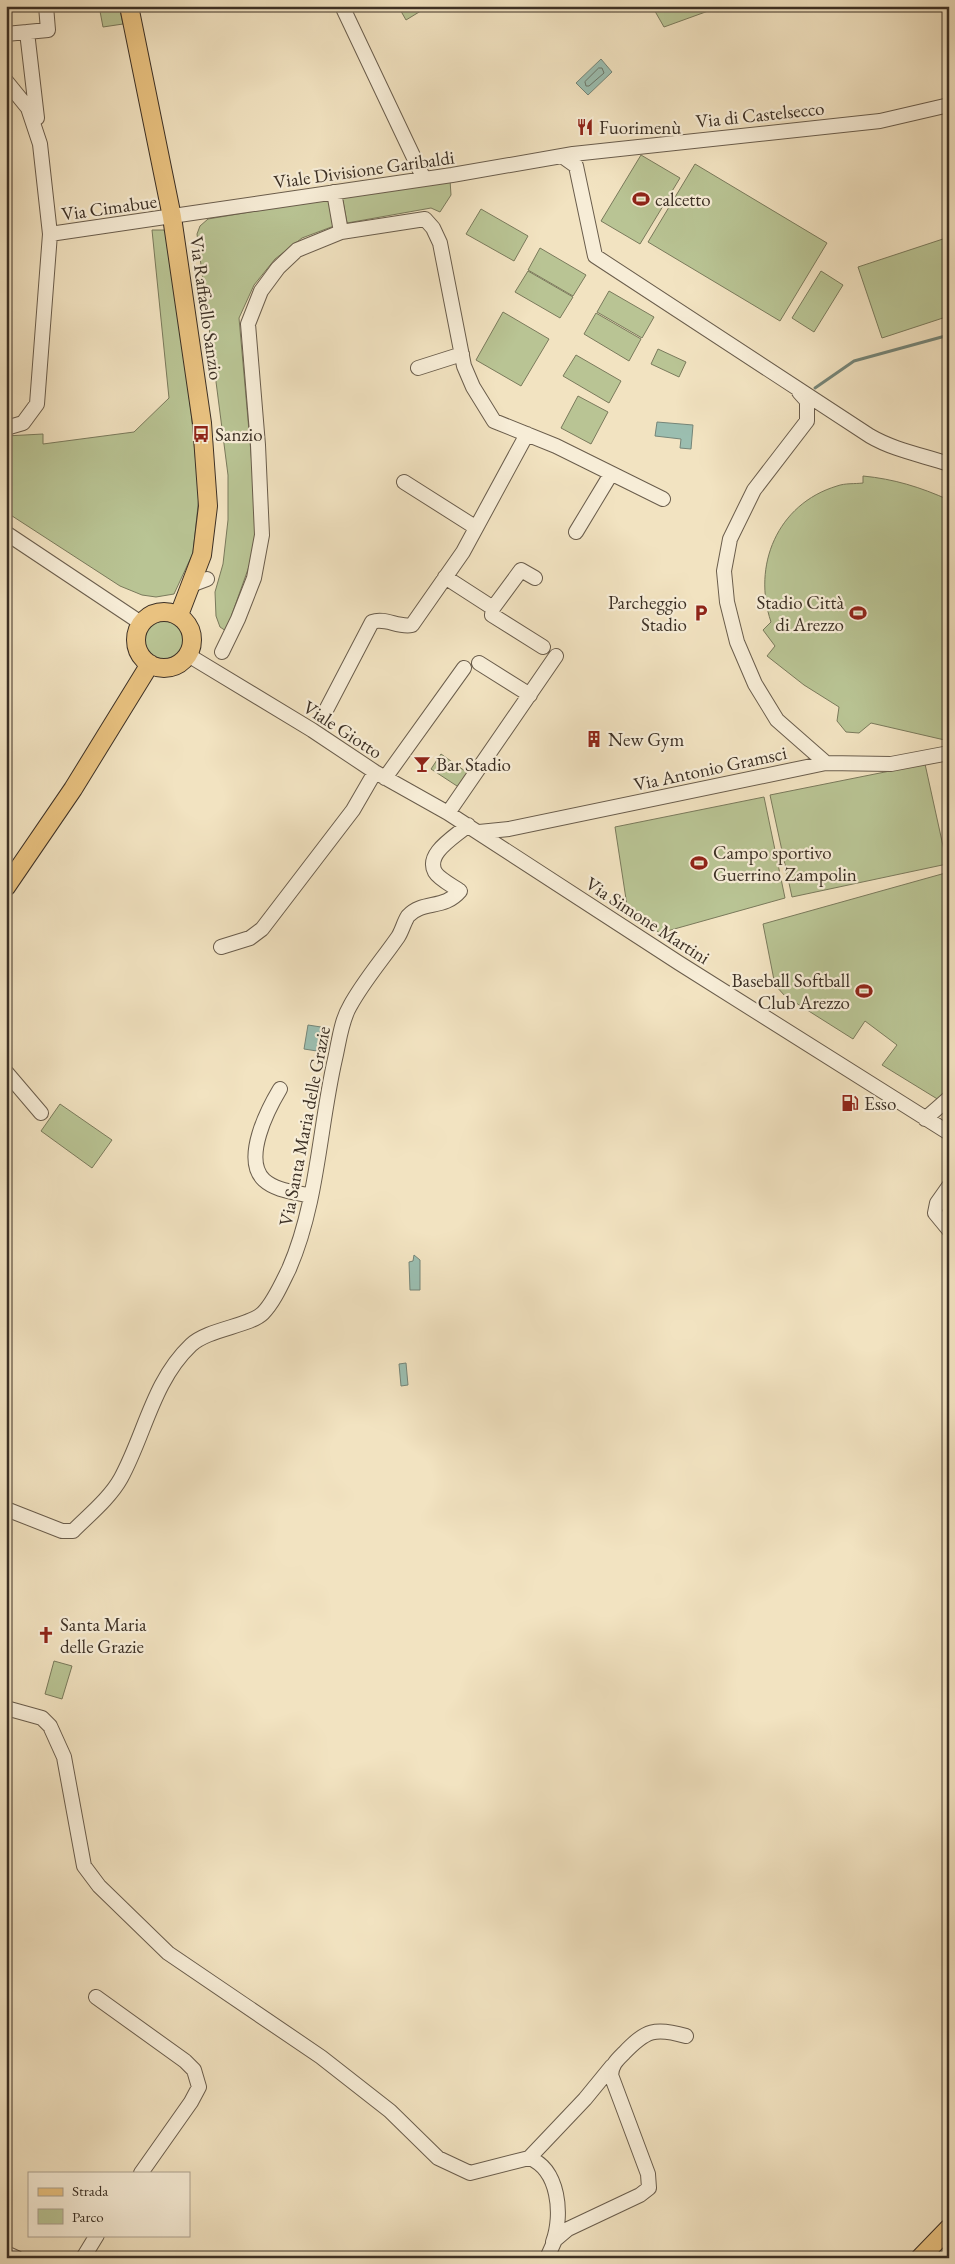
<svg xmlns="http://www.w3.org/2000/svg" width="955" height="2264" viewBox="0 0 955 2264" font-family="'EB Garamond',serif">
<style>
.green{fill:#b9c494;stroke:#7a7a5c}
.water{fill:#9bbeb0;stroke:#758578}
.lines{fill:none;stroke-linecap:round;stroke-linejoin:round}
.shore{stroke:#6c776a;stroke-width:1}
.stream{stroke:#758578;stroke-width:3}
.minor-casing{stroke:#6a5d4c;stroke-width:16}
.major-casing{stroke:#3c3025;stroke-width:20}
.minor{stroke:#f7edd7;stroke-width:14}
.major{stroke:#e9c280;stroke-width:18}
.labels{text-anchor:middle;stroke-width:4.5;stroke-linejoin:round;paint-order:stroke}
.street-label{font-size:19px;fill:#3c3025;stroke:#f7edd7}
.poi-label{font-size:19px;fill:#3c3025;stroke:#f7edd7;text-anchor:start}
</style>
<rect width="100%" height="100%" fill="#f2e3c1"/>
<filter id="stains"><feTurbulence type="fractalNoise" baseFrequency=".004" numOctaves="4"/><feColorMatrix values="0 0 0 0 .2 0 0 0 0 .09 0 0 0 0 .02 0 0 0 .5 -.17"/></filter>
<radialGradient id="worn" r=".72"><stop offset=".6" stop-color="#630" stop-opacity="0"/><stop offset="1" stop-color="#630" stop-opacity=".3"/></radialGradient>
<path class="green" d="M99,6H119L123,24L103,27Z
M398,6H429L406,20Z
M652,6H722L664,27Z
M641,155L680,178L640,244L601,221Z
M695,164L827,243L780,321L648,242Z
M450,180L451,195L440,212L431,208L347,223L342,196Z
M328,199L334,226L302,238L275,259L254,285L239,318L257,521L252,558L226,631L220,627L216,616L215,592L223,564L228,520V475L197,234L200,226L208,219Z
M481,209L528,236L514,261L466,234Z
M152,230H164L168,237L191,411L199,496L193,553L174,594L156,597L142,595L120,586L6,512V436L43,434V444L134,432L169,398Z
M949,237V316L882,338L858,267Z
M540,248L586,275L573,296L528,270Z
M528,271L573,297L560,318L515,292Z
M821,271L843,285L814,332L792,318Z
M609,291L654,317L642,338L597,312Z
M503,312L549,339L521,386L476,360Z
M596,313L641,339L629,361L584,334Z
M658,349L686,362L679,377L651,364Z
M576,355L621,381L609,403L563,376Z
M578,396L608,412L591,444L561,428Z
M863,476C894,479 920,487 949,500V741L871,723L859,733L846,732L837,721L839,707L804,685L767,656L775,646L763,630L771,622C752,566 777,504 837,486C845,483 855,484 863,483Z
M145 640a19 19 0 1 1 38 0a19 19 0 1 1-38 0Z
M441,754L472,776L465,787L457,786L431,769Z
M925,764L947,864L792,897L770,795Z
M764,797L785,898L660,933L628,912L615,827Z
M949,872V1092L939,1100L882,1065L897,1045L865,1021L853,1039L785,996L775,985L763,924Z
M60,1104L112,1140L92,1168L41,1131Z
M54,1661L72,1666L62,1699L45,1694Z"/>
<path class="water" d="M601,59L612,72L588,95L576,83Z
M657,422L693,425L691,449L680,448L681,439L655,436Z
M308,1025L321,1027L317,1051L304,1049Z
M414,1255L420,1260V1290H410L409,1262L413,1261Z
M406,1363L408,1385L401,1386L399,1364Z"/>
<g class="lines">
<path class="shore" d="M599,68H602L604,73L589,86H586L585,82Z"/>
<path class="stream" d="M815,388L854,361L949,335"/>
<g class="minor-casing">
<path id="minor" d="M342,6L424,179
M6,34L27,32
M6,81L28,108L40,144L50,234L37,404L23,423L6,428
M37,118L27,32L48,30L46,6
M562,156L576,166L595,256L870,436C894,450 922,455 949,464
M341,232L425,219L433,228L440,243L464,366L473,387L494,421L556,446L663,499
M50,234L452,175L573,154L880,121L949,105
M418,368L462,354
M799,392L807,401V421L754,490L730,539L724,571L727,602L737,642L755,684L777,720L826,763
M404,482L475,527
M576,532L611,474
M6,533L141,623
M445,577L493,608L521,570L535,578
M191,585L207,579
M493,608L492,615L543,647
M222,652L238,619L254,578L262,535L258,445L248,324L261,291L278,268L297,250L341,232L334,192
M188,655L312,730L375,772L448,813L679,963L949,1133
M479,663L530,695
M324,714L372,622C385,617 398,628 412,625L463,552L527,434
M385,778L464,668
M448,813L556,656
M479,832L509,829L826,763L891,764L949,753
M221,947L250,938L262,929L353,810L375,772
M6,1072L41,1113
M280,1089C268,1109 242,1159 264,1180C276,1191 296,1192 311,1196
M925,1119L949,1098
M949,1186L937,1203L935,1213L949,1230
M6,1509L62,1531H73C89,1515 110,1498 121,1478C145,1434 153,1381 191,1345C208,1329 250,1326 263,1313C274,1302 282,1283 289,1269C318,1202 319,1129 335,1059C339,1042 341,1021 350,1006C363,982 382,960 398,937C402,931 404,922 408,916C423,900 444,910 460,891C453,886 439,879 435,872C425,853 455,837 468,825
M6,1708L42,1718L50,1726L64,1757L84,1866L99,1886L168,1953L321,2057L390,2111L438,2158L470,2173L529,2158L585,2099L612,2066
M96,1997L185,2061L194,2070L199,2087L191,2102L141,2173
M529,2158C559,2169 563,2215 553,2242
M6,2253L17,2258
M83,2258L97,2235
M547,2258L555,2240L568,2229L640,2195L649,2188L648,2174L611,2075C612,2064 617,2060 624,2053C646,2030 655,2027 686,2036"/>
</g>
<g class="major-casing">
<path id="major" d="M129,6L172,217L202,423L208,506L202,555L179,615
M136 640a28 28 0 1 1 56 0a28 28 0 1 1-56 0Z
M6,887L73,789L150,664
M920,2258L949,2228"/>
</g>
<use href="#minor" class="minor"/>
<use href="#major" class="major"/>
</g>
<defs>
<g id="restaurant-bare" transform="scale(1.35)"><path d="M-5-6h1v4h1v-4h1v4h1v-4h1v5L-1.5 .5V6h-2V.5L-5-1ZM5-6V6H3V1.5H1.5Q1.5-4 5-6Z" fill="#8f2418" stroke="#f7edd7" stroke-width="2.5" paint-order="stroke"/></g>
<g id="stadium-bare" transform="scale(1.35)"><path d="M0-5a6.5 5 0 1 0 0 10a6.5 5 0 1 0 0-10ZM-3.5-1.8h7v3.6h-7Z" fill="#8f2418" stroke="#f7edd7" stroke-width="2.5" paint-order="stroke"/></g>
<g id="bus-bare" transform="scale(1.35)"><path d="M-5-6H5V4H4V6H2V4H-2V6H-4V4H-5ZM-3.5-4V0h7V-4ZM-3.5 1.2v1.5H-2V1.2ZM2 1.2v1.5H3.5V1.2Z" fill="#8f2418" stroke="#f7edd7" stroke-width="2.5" paint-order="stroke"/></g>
<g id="parking-bare" transform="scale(1.35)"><path d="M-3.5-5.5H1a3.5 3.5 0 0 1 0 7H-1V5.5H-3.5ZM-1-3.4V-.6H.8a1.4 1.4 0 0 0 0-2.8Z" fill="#8f2418" stroke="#f7edd7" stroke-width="2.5" paint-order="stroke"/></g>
<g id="building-bare" transform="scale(1.35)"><path d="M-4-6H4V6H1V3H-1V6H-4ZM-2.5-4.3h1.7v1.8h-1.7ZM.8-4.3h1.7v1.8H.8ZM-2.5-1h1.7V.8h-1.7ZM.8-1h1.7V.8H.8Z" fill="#8f2418" stroke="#f7edd7" stroke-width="2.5" paint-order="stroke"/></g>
<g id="bar-bare" transform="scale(1.35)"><path d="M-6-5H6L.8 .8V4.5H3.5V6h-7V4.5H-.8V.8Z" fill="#8f2418" stroke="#f7edd7" stroke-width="2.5" paint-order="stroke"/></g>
<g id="fuel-bare" transform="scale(1.35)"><path d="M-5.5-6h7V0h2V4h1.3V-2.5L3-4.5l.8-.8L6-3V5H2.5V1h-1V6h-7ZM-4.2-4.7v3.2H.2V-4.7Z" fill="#8f2418" stroke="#f7edd7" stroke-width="2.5" paint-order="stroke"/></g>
<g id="church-bare" transform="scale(1.35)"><path d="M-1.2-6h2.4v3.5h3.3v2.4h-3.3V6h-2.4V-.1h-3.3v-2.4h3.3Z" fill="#8f2418" stroke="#f7edd7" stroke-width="2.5" paint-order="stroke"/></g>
</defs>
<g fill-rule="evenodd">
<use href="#restaurant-bare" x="585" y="127"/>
<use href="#stadium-bare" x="641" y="199"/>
<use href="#bus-bare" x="201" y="434"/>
<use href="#parking-bare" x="701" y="613"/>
<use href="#stadium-bare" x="858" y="613"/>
<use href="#building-bare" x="594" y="739"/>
<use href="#bar-bare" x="422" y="764"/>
<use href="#stadium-bare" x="699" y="863"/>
<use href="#stadium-bare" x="864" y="991"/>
<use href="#fuel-bare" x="850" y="1103"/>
<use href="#church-bare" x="46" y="1635"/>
</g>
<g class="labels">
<g class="street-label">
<text transform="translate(760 114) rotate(-6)" y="7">Via di Castelsecco</text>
<text transform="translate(364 169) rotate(-8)" y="7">Viale Divisione Garibaldi</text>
<text transform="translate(109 207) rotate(-8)" y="7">Via Cimabue</text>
<text transform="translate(207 308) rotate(82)" y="7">Via Raffaello Sanzio</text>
<text transform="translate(343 729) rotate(33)" y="7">Viale Giotto</text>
<text transform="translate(710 768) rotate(-12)" y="7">Via Antonio Gramsci</text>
<text transform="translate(648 920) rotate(33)" y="7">Via Simone Martini</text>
<text transform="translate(304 1126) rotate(-79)" y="7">Via Santa Maria delle Grazie</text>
</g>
<g class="poi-label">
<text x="599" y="134">Fuorimenù</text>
<text x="655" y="206">calcetto</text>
<text x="215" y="441">Sanzio</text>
<text x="687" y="609" text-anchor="end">Parcheggio<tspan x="687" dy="22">Stadio</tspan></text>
<text x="844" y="609" text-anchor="end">Stadio Città<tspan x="844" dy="22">di Arezzo</tspan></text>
<text x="608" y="746">New Gym</text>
<text x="436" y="771">Bar Stadio</text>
<text x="713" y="859">Campo sportivo<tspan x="713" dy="22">Guerrino Zampolin</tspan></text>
<text x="850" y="987" text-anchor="end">Baseball Softball<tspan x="850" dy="22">Club Arezzo</tspan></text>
<text x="864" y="1110">Esso</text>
<text x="60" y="1631">Santa Maria<tspan x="60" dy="22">delle Grazie</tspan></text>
</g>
</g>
<rect width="955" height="2264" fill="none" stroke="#f2e3c1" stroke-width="25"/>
<rect x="8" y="8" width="940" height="2249" fill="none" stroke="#3c3025" stroke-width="2.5"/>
<rect x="12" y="12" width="930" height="2239" fill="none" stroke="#3c3025"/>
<rect x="28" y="2172" width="162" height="65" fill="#f7edd7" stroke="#aca190"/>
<rect x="38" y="2188" width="25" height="8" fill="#e9c280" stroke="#aca190"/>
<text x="72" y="2196" font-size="15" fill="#3c3025">Strada</text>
<rect x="38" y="2209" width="25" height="15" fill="#b9c494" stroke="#aca190"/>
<text x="72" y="2222" font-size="15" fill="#3c3025">Parco</text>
<rect width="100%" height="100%" filter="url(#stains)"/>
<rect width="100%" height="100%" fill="url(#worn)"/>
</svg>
